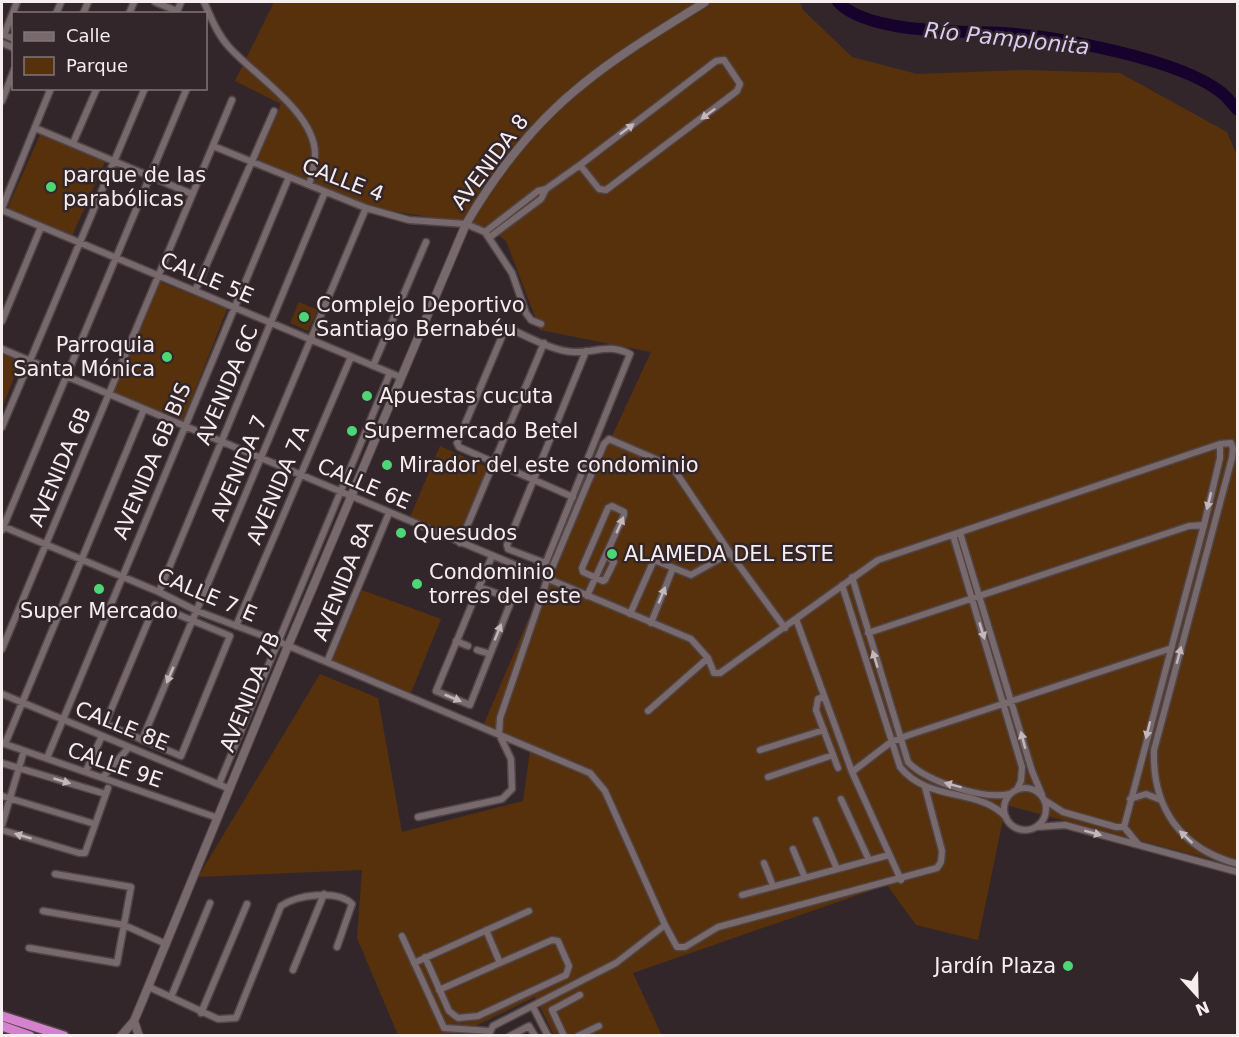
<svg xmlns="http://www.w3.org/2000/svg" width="1239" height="1037" viewBox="0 0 1239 1037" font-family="'DejaVu Sans',sans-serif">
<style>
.green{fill:#57310c}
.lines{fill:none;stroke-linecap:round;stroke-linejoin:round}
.river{stroke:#17022d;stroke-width:12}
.minor-casing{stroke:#4f4447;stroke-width:9}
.tertiary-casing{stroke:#4f4447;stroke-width:10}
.trunk-casing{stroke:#4f4447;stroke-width:12}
.minor{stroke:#78696d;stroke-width:6}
.tertiary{stroke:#78696d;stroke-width:8}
.trunk{stroke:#d582cc;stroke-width:9}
.oneway{fill:#c4b8bb}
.poi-dot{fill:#4dd676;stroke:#33262a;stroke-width:2}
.labels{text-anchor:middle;stroke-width:5;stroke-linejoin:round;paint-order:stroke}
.street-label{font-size:21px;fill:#f6edef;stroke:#33262a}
.poi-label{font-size:21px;fill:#f6edef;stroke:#33262a;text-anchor:start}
.water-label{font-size:22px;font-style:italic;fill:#d9ccf2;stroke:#33262a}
</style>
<rect width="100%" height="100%" fill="#33262a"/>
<path class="green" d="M274,2H800L803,10L852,57L917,74L1025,70L1120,73L1227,132L1238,158L1237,866L1006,805L978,940L916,925L887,885L633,973L662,1036L554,1035L535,997L457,1035H398L357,938L362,870L198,877L320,674L378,698L402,832L523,801L530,751L481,731L542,587L651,352L540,330L506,241L488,227L368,207L257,159L281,104L235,81Z
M40,135L105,162L72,236L7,209Z
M158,281L227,309L183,421L110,392Z
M299,302L318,310L308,331L290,323Z
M2,354L20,362L2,408Z
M440,446L489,468L459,538L410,517Z
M362,590L441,619L411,693L332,660Z"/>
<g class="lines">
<path class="river" d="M838,2C868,34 960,31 1002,33C1056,36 1180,59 1222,93C1228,98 1232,104 1238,110"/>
<g class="minor-casing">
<path id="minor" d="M155,2L177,11
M204,2C211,17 217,34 229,47C254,75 314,112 315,153C315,164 312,175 309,185
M56,14L61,2
M83,14L88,2
M129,14L134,2
M176,14L181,2
M2,34L14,39
M4,35L17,2
M2,43L14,48
M2,101L14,70
M35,128L192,194
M73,143L97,88
M213,146L366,208L409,220L466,224L485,232L512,273L526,313L531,320L541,324
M2,208L51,88
M2,210L400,377
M485,232L538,191L546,189L580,165L716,61L724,60L740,84L737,91L606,190L599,189L580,165
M490,237L541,199L546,189
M195,291L274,111
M2,321L41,227
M2,349L691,639L708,658L714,673H720L878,560L1220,444L1231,443L1233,449L1232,458L1154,750C1152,808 1181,849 1238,864
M373,366L426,242
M2,427L145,88
M573,497L459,447L457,443L506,327C527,336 552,351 574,352C597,353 607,343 630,354L546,562L545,563L508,549L507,545L586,351
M2,526L159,592L197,611L277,641L590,773L605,791L665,925L677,947H685L718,927L937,868L941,862L942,851L925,787
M2,530L187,88
M960,533L1032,771L1042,795
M953,535L1022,767L1021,781L1017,789
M460,543L544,343
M730,553L785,628
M852,577L908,762C927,782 984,800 1010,794
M842,585L900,767C929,803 978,787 1006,817
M479,587L512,599L470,705L436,691L492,556
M159,592L325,192
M587,596L624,515V512L612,506L608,508L582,568L583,572L603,581L605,580L614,562L606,555
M155,605L230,636L181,756L105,724Z
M796,619L852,772L901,880
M651,623L673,568
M236,626L351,357
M868,633L1189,526L1204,525
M456,641L468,646
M2,649L232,100
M477,650L490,654
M327,662L389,513
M2,694L230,789
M824,696L818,699L816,710L838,768
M648,711L708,658
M142,740L366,208
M2,743L218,818
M5,744L144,409
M760,750L824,730
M47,758L289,177
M2,763L106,794
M86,771L102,736
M852,772L891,742L909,735L1169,649
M103,777L129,747
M768,777L833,755
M219,784L390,373
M1004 809a21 21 0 1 1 42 0a21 21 0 1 1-42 0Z
M2,796L95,824
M841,799L869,860
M1130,799L1146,794L1161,800
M1046,801L1063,812L1116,827H1124
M418,817L502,799L512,789L511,759L499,734L500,718L547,580L604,444L609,439L660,461L675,471L730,553L691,575L654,560L630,614
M816,820L837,869
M2,825L24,751
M1036,827L1065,825L1238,872
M2,830L79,853H85L108,788
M1138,844L1124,827L1204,525L1220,458V444
M793,849L805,878
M764,863L773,886
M742,895L889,855
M43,911L124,925L166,944
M486,930L500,963
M402,936L444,1028L489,1031
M29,948L117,963L131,887L55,874
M425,957L449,1011L458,1018L478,1016L566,975L569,966L558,941L552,940L439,990
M414,963L529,911
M293,970L324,894
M149,987L218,1019L236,1018L281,906C297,895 337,889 352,904L337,947
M171,997L210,903
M533,1007L548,1036
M201,1013L247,904
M488,1036L493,1026L616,963L665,925
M510,1036L529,1026L535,1036
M564,1036L552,1010L580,995
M578,1036L599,1026"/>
</g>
<g class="tertiary-casing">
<path id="tertiary" d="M134,1021L139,1036
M121,1036L134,1021L144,997L288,646L466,224C497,171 535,122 583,84C621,53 664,28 705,2"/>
</g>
<g class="trunk-casing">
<path id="trunk" d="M2,1016L64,1036
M2,1026L30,1036"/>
</g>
<use href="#minor" class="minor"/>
<use href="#tertiary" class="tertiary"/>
<use href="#trunk" class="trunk"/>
</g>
<defs><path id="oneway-solid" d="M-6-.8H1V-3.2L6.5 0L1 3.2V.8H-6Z" transform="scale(1.5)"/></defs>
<g class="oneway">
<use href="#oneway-solid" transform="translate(708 114) rotate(143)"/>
<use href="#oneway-solid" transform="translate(627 129) rotate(-37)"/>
<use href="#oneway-solid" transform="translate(1209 501) rotate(104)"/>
<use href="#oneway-solid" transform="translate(620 525) rotate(-66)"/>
<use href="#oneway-solid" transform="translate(662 595) rotate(-68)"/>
<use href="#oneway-solid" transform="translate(982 631) rotate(73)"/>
<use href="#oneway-solid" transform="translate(498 632) rotate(-68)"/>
<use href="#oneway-solid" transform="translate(1179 655) rotate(-75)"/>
<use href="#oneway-solid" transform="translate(875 659) rotate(-107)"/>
<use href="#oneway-solid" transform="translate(170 675) rotate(113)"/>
<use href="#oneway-solid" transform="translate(453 698) rotate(22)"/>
<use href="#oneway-solid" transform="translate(1148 730) rotate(104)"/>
<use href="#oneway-solid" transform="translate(1023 740) rotate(-105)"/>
<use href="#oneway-solid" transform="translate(62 781) rotate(17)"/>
<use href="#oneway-solid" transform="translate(953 785) rotate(-165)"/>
<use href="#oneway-solid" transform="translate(1093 833) rotate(15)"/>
<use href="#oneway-solid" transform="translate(23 836) rotate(-163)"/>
<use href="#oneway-solid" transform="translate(1186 837) rotate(-137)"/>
</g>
<g class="poi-dot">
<circle cx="51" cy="187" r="6"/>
<circle cx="304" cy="317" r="6"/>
<circle cx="167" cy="357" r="6"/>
<circle cx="367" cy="396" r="6"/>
<circle cx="352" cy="431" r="6"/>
<circle cx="387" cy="465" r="6"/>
<circle cx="401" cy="533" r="6"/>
<circle cx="612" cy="554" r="6"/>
<circle cx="417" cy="584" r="6"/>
<circle cx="99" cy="589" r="6"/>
<circle cx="1068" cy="966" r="6"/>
</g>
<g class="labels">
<g class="street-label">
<text transform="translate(490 162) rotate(-53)" y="7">AVENIDA 8</text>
<text transform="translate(343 180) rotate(21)" y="7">CALLE 4</text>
<text transform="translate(207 278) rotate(23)" y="7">CALLE 5E</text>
<text transform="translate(227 385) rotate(-67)" y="7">AVENIDA 6C</text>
<text transform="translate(152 461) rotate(-67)" y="7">AVENIDA 6B BIS</text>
<text transform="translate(60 467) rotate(-67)" y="7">AVENIDA 6B</text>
<text transform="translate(239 468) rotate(-67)" y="7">AVENIDA 7</text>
<text transform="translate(364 484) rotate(23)" y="7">CALLE 6E</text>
<text transform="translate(278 485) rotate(-67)" y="7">AVENIDA 7A</text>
<text transform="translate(343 581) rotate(-68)" y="7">AVENIDA 8A</text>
<text transform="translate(207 595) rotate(23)" y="7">CALLE 7 E</text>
<text transform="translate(250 692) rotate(-68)" y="7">AVENIDA 7B</text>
<text transform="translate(122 726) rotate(22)" y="7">CALLE 8E</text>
<text transform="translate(115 765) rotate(19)" y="7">CALLE 9E</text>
</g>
<g class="poi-label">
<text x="63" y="182">parque de las<tspan x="63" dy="24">parabólicas</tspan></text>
<text x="316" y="312">Complejo Deportivo<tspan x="316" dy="24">Santiago Bernabéu</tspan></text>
<text x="155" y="352" text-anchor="end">Parroquia<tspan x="155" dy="24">Santa Mónica</tspan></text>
<text x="379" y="403">Apuestas cucuta</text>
<text x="364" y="438">Supermercado Betel</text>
<text x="399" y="472">Mirador del este condominio</text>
<text x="413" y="540">Quesudos</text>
<text x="624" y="561">ALAMEDA DEL ESTE</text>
<text x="429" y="579">Condominio<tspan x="429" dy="24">torres del este</tspan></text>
<text x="99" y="618" text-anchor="middle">Super Mercado</text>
<text x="1056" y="973" text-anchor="end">Jardín Plaza</text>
</g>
<g class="water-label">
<text transform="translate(1007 38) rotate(6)" y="8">Río Pamplonita</text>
</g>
</g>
<rect width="1239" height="1037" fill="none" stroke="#f6edef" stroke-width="6"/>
<rect x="12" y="12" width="195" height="78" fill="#33262a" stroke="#817679" stroke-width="1.5"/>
<rect x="24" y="32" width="30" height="9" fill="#78696d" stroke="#817679" stroke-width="1.5"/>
<text x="66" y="42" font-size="18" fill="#f6edef">Calle</text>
<rect x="24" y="57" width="30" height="18" fill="#57310c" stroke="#817679" stroke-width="1.5"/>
<text x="66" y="72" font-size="18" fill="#f6edef">Parque</text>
<g transform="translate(1197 995) rotate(158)" stroke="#33262a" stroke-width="4.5" paint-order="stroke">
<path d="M0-4.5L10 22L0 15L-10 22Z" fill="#f6edef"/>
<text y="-9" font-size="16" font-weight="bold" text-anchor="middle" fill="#f6edef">N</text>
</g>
</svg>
